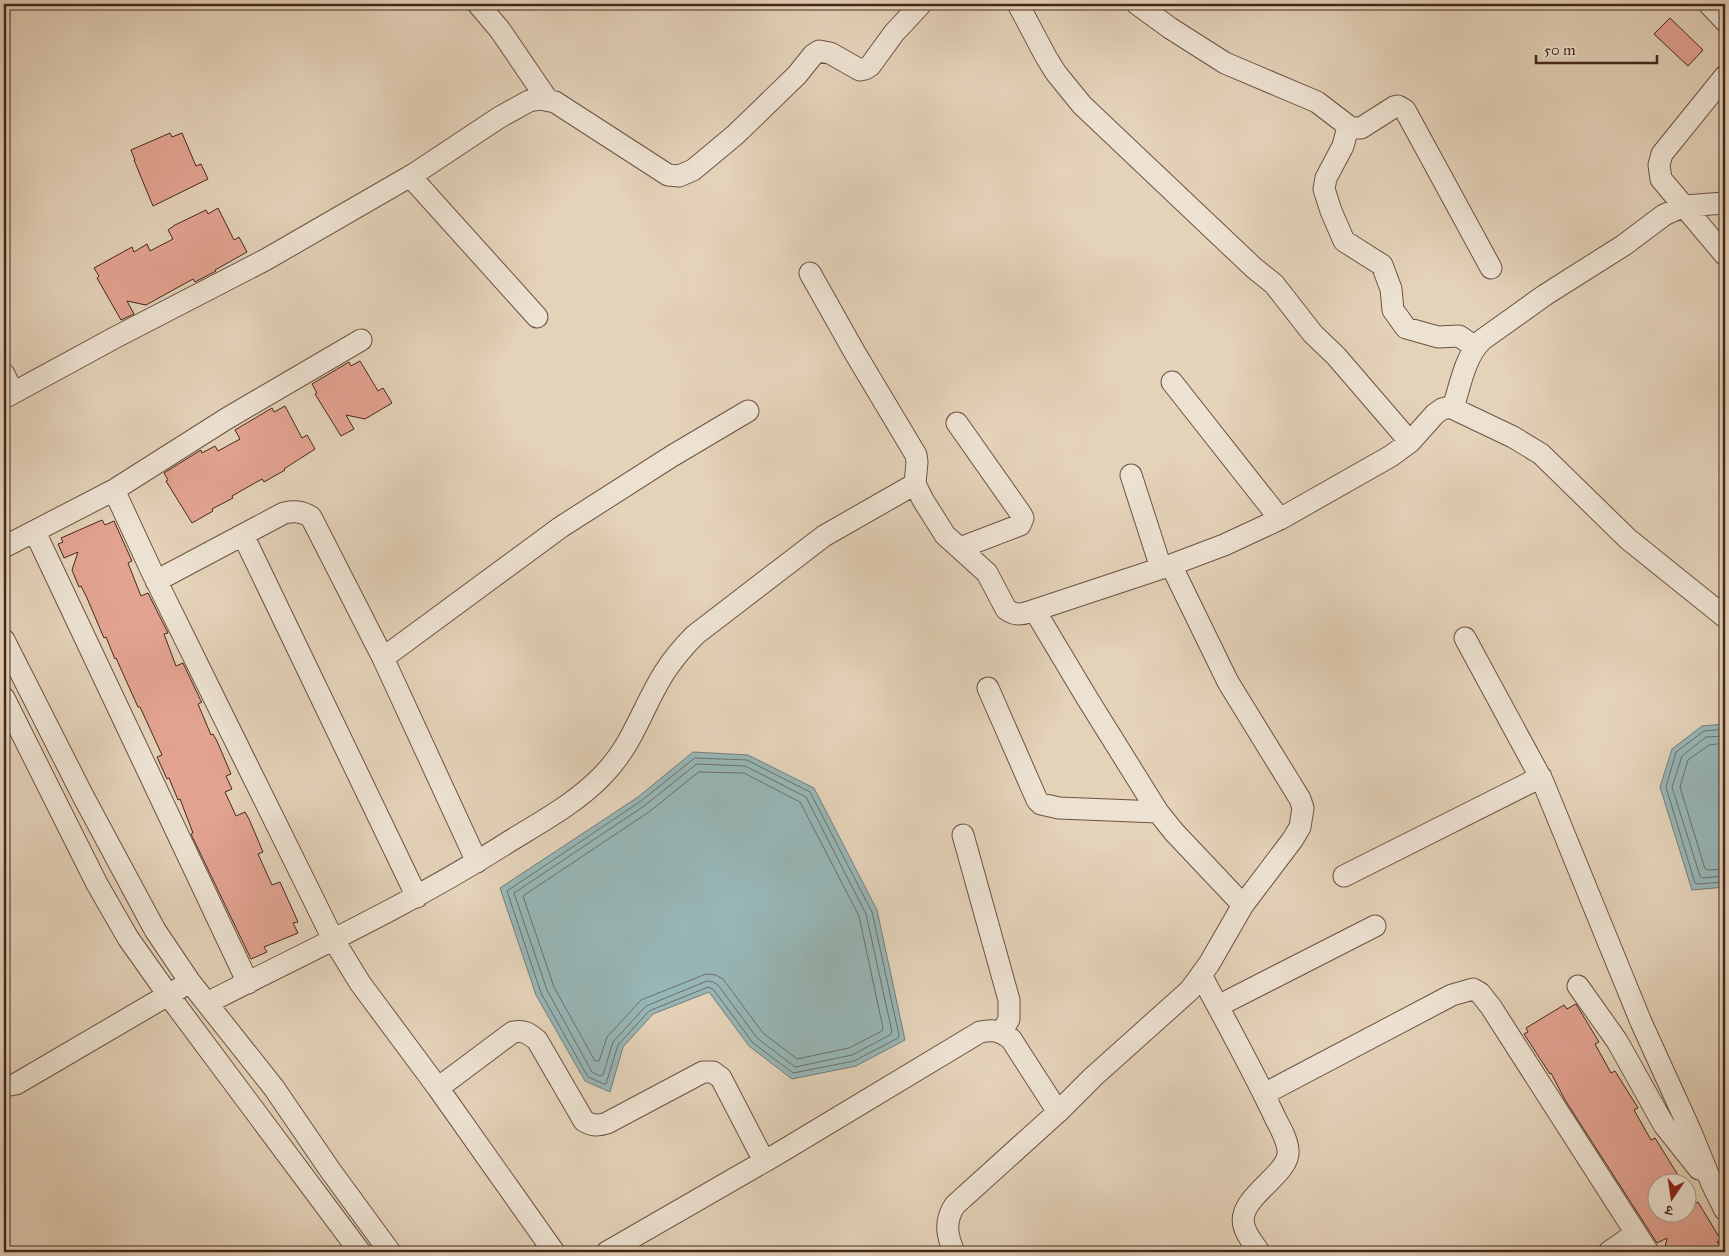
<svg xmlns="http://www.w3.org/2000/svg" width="1729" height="1256" viewBox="0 0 1729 1256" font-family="'IM FELL Great Primer','Noto Serif Devanagari',serif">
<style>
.water{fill:#97b6b6;stroke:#767d78}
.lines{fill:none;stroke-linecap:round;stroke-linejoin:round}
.shore{stroke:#6e6f68;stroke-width:1}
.building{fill:#e3a391;stroke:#44281b}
.minor-casing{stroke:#6c5242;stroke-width:23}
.minor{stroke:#ede2d2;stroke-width:21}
</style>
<rect width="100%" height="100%" fill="#e4d2b9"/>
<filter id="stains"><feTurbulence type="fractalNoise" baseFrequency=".004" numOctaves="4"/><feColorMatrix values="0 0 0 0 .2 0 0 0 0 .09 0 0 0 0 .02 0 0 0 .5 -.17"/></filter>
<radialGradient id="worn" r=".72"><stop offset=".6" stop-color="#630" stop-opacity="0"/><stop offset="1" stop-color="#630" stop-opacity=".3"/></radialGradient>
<path class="water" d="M1725,724V887L1692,890L1660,787L1672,749L1702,726Z
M693,752L748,755L814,788L877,910L905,1040L856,1066L792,1079L749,1046L709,992L653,1014L623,1047L610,1092L585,1081L536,995L500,888L638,797Z"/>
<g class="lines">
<path class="shore" d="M1725,729L1704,731L1676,752L1666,787L1695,883L1697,884L1725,882
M1725,736L1706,737L1682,756L1672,787L1700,876L1702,878L1725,876
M1725,743L1709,745L1688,760L1680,787L1705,869L1707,870L1725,869
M695,758L747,760L810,792L872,912L899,1035L898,1038L854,1061L793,1073L753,1043L713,989L708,987L649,1011L618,1045L606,1084H604L588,1077L541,993L507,891L641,801Z
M697,764L745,766L806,797L866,914L892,1032L890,1035L852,1055L795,1067L757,1038L718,985L713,982L707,981L646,1006L613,1042L603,1075L600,1076L592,1072L547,990L514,893L644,806Z
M699,772L744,773L800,802L859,916L883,1028L882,1031L849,1048L797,1059L763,1033L723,979L716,975L706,974L641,1000L607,1037L599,1061H595L554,987L523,896L649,812Z"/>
</g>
<path class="building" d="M1670,18L1703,50L1688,66L1654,34Z
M170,133L172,137L182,133L196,166L201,164L208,179L153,206L134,160H135L131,150Z
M218,208L234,240L239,237L247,252L215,270L216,271L195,282L193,279L146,305L127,301L134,314L121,320L97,278L99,276L94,268L132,247L134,252L147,244L150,251L173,239L168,230L175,225L206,210L208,214Z
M360,361L378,391L383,388L392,403L365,419L346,415L354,429L341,436L315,394L317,393L312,384L349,362L351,366Z
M285,406L302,438L307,435L315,449L284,469L285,470L264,482L262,479L232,496L233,498L212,509L213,511L192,523L166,481L168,480L164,473L201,450L202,453L215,446L218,451L240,439L235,430L272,408L274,412Z
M102,520L105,525L114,521L132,561L128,563L141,596L148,593L168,633L164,634L176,666L183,663L201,701L202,702L198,704L211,735L213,734L217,741L231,774L226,776L232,789L225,792L236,816L245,812L249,819L263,852L258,854L272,885L280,882L298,922L293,923L298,933L264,947L267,952L251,959L191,834L193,833L180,799L178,800L169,778L167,779L157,757L162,755L140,707H138L116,658L115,659L106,637L104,638L87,598L81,586L79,587L72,570L78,552L64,558L58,544L63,542L61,538Z
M1576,1004L1599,1042L1595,1044L1611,1073L1615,1071L1638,1108L1634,1110L1651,1140L1655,1138L1678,1175L1663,1184H1656V1192L1650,1196L1656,1207V1214H1660L1665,1221L1679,1214H1686V1209L1698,1202L1721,1240L1717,1242L1724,1252H1664L1667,1238L1657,1243L1565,1100L1551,1073L1550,1074L1524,1034L1528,1032L1526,1028L1564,1005L1567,1009Z"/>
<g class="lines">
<g class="minor-casing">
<path id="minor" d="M478,4L500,30L547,99
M1018,4L1046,57L1056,73L1082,105L1254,268L1274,284L1313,334L1336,356L1410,442
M1137,4L1170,28L1225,63L1317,102L1351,128H1361L1394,107L1398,106L1405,110L1491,268
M1709,4L1725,21
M1725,76L1662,154L1659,165L1661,179L1725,255
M1348,127L1343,146L1326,178L1324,189L1331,211L1344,241L1382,265L1391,289L1393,310L1406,328L1438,337L1459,336L1475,347
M410,176L537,317
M810,273L855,353L916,455L917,462L915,484L923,500L945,535L987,573L1006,609C1014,615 1020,615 1029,612L1171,565L1224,545L1280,519L1391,456L1410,442L1435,414L1442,409L1450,407L1513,437L1541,454L1628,539L1725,617
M4,374L13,393
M1172,382L1280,519
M4,398L116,337L265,260L414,174L500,117L529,101L540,99L555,102L668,175L679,176L693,170L735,135L762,109L797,75L813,55L819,51L830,53L860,70L865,69L870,66L894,33L921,4
M1453,408C1460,386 1465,356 1482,340L1545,295L1624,245L1664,215L1684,206L1725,203
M957,423L1021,514L1023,518L1020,525L960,548
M1131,475L1161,568
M114,490L152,572L333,939L360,983L438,1088L554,1252
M35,532L248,983
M243,535L417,897
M4,547L114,490L226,419L361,340
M156,581L284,513C295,511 301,511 311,517L383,658L477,862
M1035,611L1087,698L1158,812L1174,832L1243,905
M1465,638L1543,782L1641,1022L1691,1132L1712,1184L1725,1210
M4,640L83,796L155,930L190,982L274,1088L330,1170L390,1252
M383,658L561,527L672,456L748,411
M988,688L1037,800L1041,804L1059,808L1158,812
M4,698L97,884L128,938L169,996L360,1252
M963,835L1009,1000V1019L1002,1032
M1344,876L1541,777
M1201,975C1225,1020 1250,1065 1272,1111C1277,1123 1287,1137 1288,1150C1291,1175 1236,1197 1244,1226C1246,1235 1254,1244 1259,1252
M1578,986L1617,1041L1664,1125L1699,1169
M207,1003C309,951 413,903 510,841C541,822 576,803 602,776C633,745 642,708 664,673C673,659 683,647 695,635L824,536L915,484
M1218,1006L1375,926
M4,1086L16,1084L180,988
M438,1088L513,1032C524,1030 528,1033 537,1040L584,1121C593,1126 597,1126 607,1123L703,1072H713L721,1078L764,1161
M1264,1094L1452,995L1473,989L1480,993L1491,1007L1648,1252
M607,1252L779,1153L980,1032C994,1029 1000,1031 1011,1039L1058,1112
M954,1252C947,1236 944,1221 955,1205L1058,1112L1093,1077L1190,990L1209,964L1243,905L1293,839L1300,827L1303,808L1300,799L1228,682L1171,565
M1609,1252L1635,1234"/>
</g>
<use href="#minor" class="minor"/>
</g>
<rect width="1729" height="1256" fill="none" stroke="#e4d2b9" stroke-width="20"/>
<rect x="5" y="5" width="1719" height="1246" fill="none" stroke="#44281b" stroke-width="2.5"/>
<rect x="10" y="10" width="1709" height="1236" fill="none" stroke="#44281b"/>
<g transform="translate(1672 1198) rotate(193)"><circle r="24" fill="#ede2d2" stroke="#a99889"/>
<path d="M0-4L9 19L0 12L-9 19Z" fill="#8f2418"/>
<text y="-8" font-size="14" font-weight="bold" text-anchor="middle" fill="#44281b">उ</text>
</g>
<path d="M1536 55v8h121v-8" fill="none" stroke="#44281b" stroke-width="2.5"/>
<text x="1544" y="55" font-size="15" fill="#44281b" stroke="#ede2d2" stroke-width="4" paint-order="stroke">50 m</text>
<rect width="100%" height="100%" filter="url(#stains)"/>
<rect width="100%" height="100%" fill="url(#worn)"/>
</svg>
